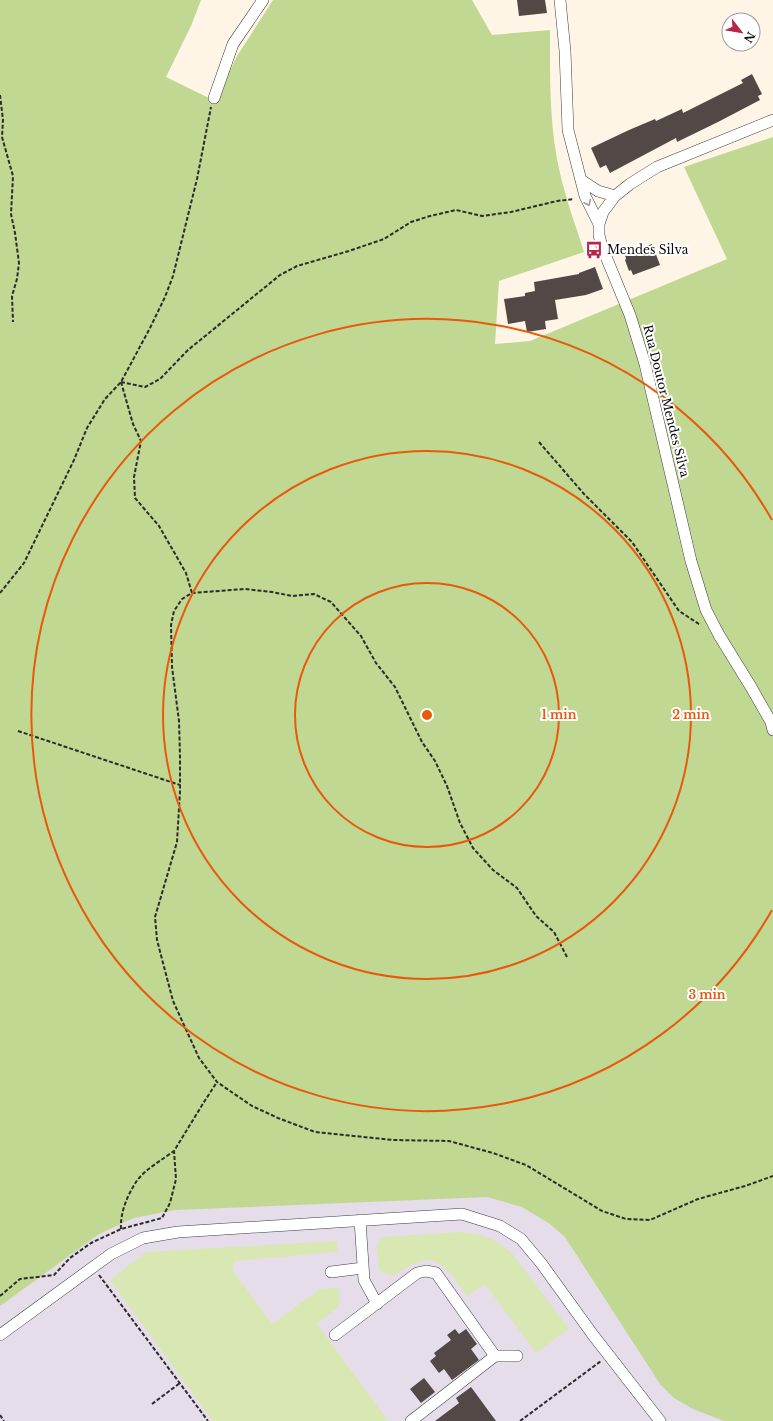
<svg xmlns="http://www.w3.org/2000/svg" width="773" height="1421" viewBox="0 0 773 1421" font-family="'Libre Baskerville',serif">
<style>
.industrial{fill:#e5dde9}
.green{fill:#d9e7b2}
.forest{fill:#c0d892}
.building{fill:#524846}
.lines{fill:none;stroke-linecap:round;stroke-linejoin:round}
.minor-casing{stroke:#3d3d3d;stroke-width:12}
.path{stroke:#2c2c2c;stroke-width:2;stroke-dasharray:4 2;stroke-linecap:butt}
.minor{stroke:#fff;stroke-width:11}
.oneway{stroke:#9d9d9d}
.ring{fill:none;stroke:#e8590c;stroke-width:2}
.labels{text-anchor:middle;stroke-width:4;stroke-linejoin:round;paint-order:stroke}
.poi-label{font-size:12px;fill:#0a0a0a;stroke:#fff;text-anchor:start}
.street-label{font-size:12px;fill:#0a0a0a;stroke:#fff}
.centre{fill:#e8590c;stroke:#fff;stroke-width:2}
.ring-label{font-size:12px;text-anchor:middle;font-weight:bold;fill:#e8590c;stroke:#fff;stroke-width:4;stroke-linejoin:round;paint-order:stroke}
</style>
<rect width="100%" height="100%" fill="#fff5e6"/>
<path class="industrial" d="M545,1034L773,1421H0V1071Z"/>
<path class="green" d="M462,1232L481,1235L495,1241L511,1252L569,1329L536,1353L485,1284L467,1296C442,1262 435,1246 394,1276L383,1273L379,1269L377,1246L381,1237Z
M337,1241V1252L233,1261V1271L272,1324L320,1289L339,1288V1306L317,1324L388,1421H213L110,1280L146,1252Z"/>
<path class="forest" d="M0,0H201L191,26L166,77L215,101L237,56L273,0H472L492,35L550,30C550,78 549,126 560,173C566,200 576,226 584,252L499,281L495,344L530,341L727,259L684,167L773,137V1421H724L693,1409L674,1398L660,1384L565,1237L550,1224L522,1207L487,1197L175,1210L134,1218L99,1234L0,1306Z"/>
<path class="building" d="M517,0H545L547,13L519,16Z
M752,74L762,94L758,96L760,100L718,122L677,142L676,138L610,173L606,165L600,168L591,148L629,130L655,119L656,121L682,109L683,113L743,83L741,80Z
M652,244L660,265L633,275L631,270L629,271L625,260L626,259L625,254Z
M595,267L603,289L586,295L555,300L558,319L545,321L546,329L527,332L525,321L508,324L504,299L525,296V293L535,291L534,282L579,274V273Z
M455,1329L459,1334L466,1329L477,1344L471,1349L479,1360L452,1380L444,1369L439,1373L430,1361L436,1356L434,1353L451,1340L447,1335Z
M424,1378L435,1392L421,1403L410,1389Z
M471,1387L496,1421H435L459,1403L456,1398Z"/>
<g class="lines">
<g class="minor-casing">
<path id="minor" d="M560,0L565,51L568,130L585,196L599,224
M214,98L233,44L263,0
M773,120L657,167L630,184L615,196L603,212L599,224V235L602,247L630,315L645,364L691,561L706,610L719,635L751,687L771,722L773,730
M581,180L598,191L615,196
M360,1220L364,1280L377,1304
M331,1272L363,1268
M0,1335L111,1254L143,1238L178,1232L462,1214L500,1226L521,1239L541,1263L593,1335L660,1421
M335,1335L417,1273L426,1271L436,1273L495,1356H517
M411,1421L495,1356"/>
</g>
<path class="path" d="M0,95L3,120L2,137L13,176L11,214L15,233L19,263L17,279L12,296L13,322
M121,382L145,387L160,379L188,350L280,275L297,266L349,251L384,239L411,222L430,216L456,210L482,216L511,212L557,201L574,199
M121,382L133,424L141,441L134,477L135,498L159,526L186,573L192,593
M539,442L584,494L632,542L679,611L699,624H701
M0,593L24,563L74,460L87,428L105,399L121,382L150,328L165,297L173,276L197,179L211,107
M18,731L180,785
M567,957L554,932L536,916L517,888L493,870L473,848L460,823L447,786L435,761L422,742L395,687L376,663L361,636L331,602L314,594L292,596L272,592L245,589L192,593L182,599L174,611L171,625L172,667L179,721L180,756V791L177,842L155,917L157,940L173,1001L199,1058L217,1082L252,1106L278,1118L315,1132L393,1140L449,1141L493,1153L526,1165L602,1211L626,1219L650,1220L698,1199L745,1186L773,1176
M121,1229C120,1213 127,1196 136,1182C143,1171 163,1159 174,1151
M99,1275L208,1421
M0,1296L20,1279L54,1275L70,1258L91,1243L121,1229L162,1218L170,1203L176,1179L174,1151L204,1102L217,1082
M152,1404L180,1383
M0,1415L4,1421
M520,1421L601,1361"/>
<use href="#minor" class="minor"/>
</g>
<defs><path id="oneway-chevron" d="M-2-3.5L2.5 0L-2 3.5" fill="none" stroke-width="1.6" stroke-linecap="round" stroke-linejoin="round"/></defs>
<use class="oneway" href="#oneway-chevron" transform="translate(588 203) rotate(64)"/>
<g class="ring">
<circle cx="427" cy="715" r="132"/>
<circle cx="427" cy="715" r="264"/>
<path d="M772 910A396 396 0 1 1 772 520"/>
</g>
<defs>
<g id="bus-bare" transform="scale(1.38)"><path d="M-5-6H5V4H4V6H2V4H-2V6H-4V4H-5ZM-3.5-4V0h7V-4ZM-3.5 1.2v1.5H-2V1.2ZM2 1.2v1.5H3.5V1.2Z" fill="#b6254a" stroke="#fff" stroke-width="2.5" paint-order="stroke"/></g>
</defs>
<g fill-rule="evenodd">
<use href="#bus-bare" x="594" y="250"/>
</g>
<g class="labels">
<g class="poi-label">
<text x="607" y="254">Mendes Silva</text>
</g>
<g class="street-label">
<text transform="translate(666 401) rotate(76)" y="4">Rua Doutor Mendes Silva</text>
</g>
</g>
<circle cx="427" cy="715" r="6" class="centre"/>
<g class="ring-label">
<text x="559" y="719">1 min</text>
<text x="691" y="719">2 min</text>
<text x="707" y="999">3 min</text>
</g>
<g transform="translate(741 32) rotate(121)"><circle r="19" fill="#ffffff" stroke="#9d9d9d"/>
<path d="M0-3L7 15L0 10L-7 15Z" fill="#b6254a"/>
<text y="-6" font-size="11" font-weight="bold" text-anchor="middle" fill="#0a0a0a">N</text>
</g>
</svg>
